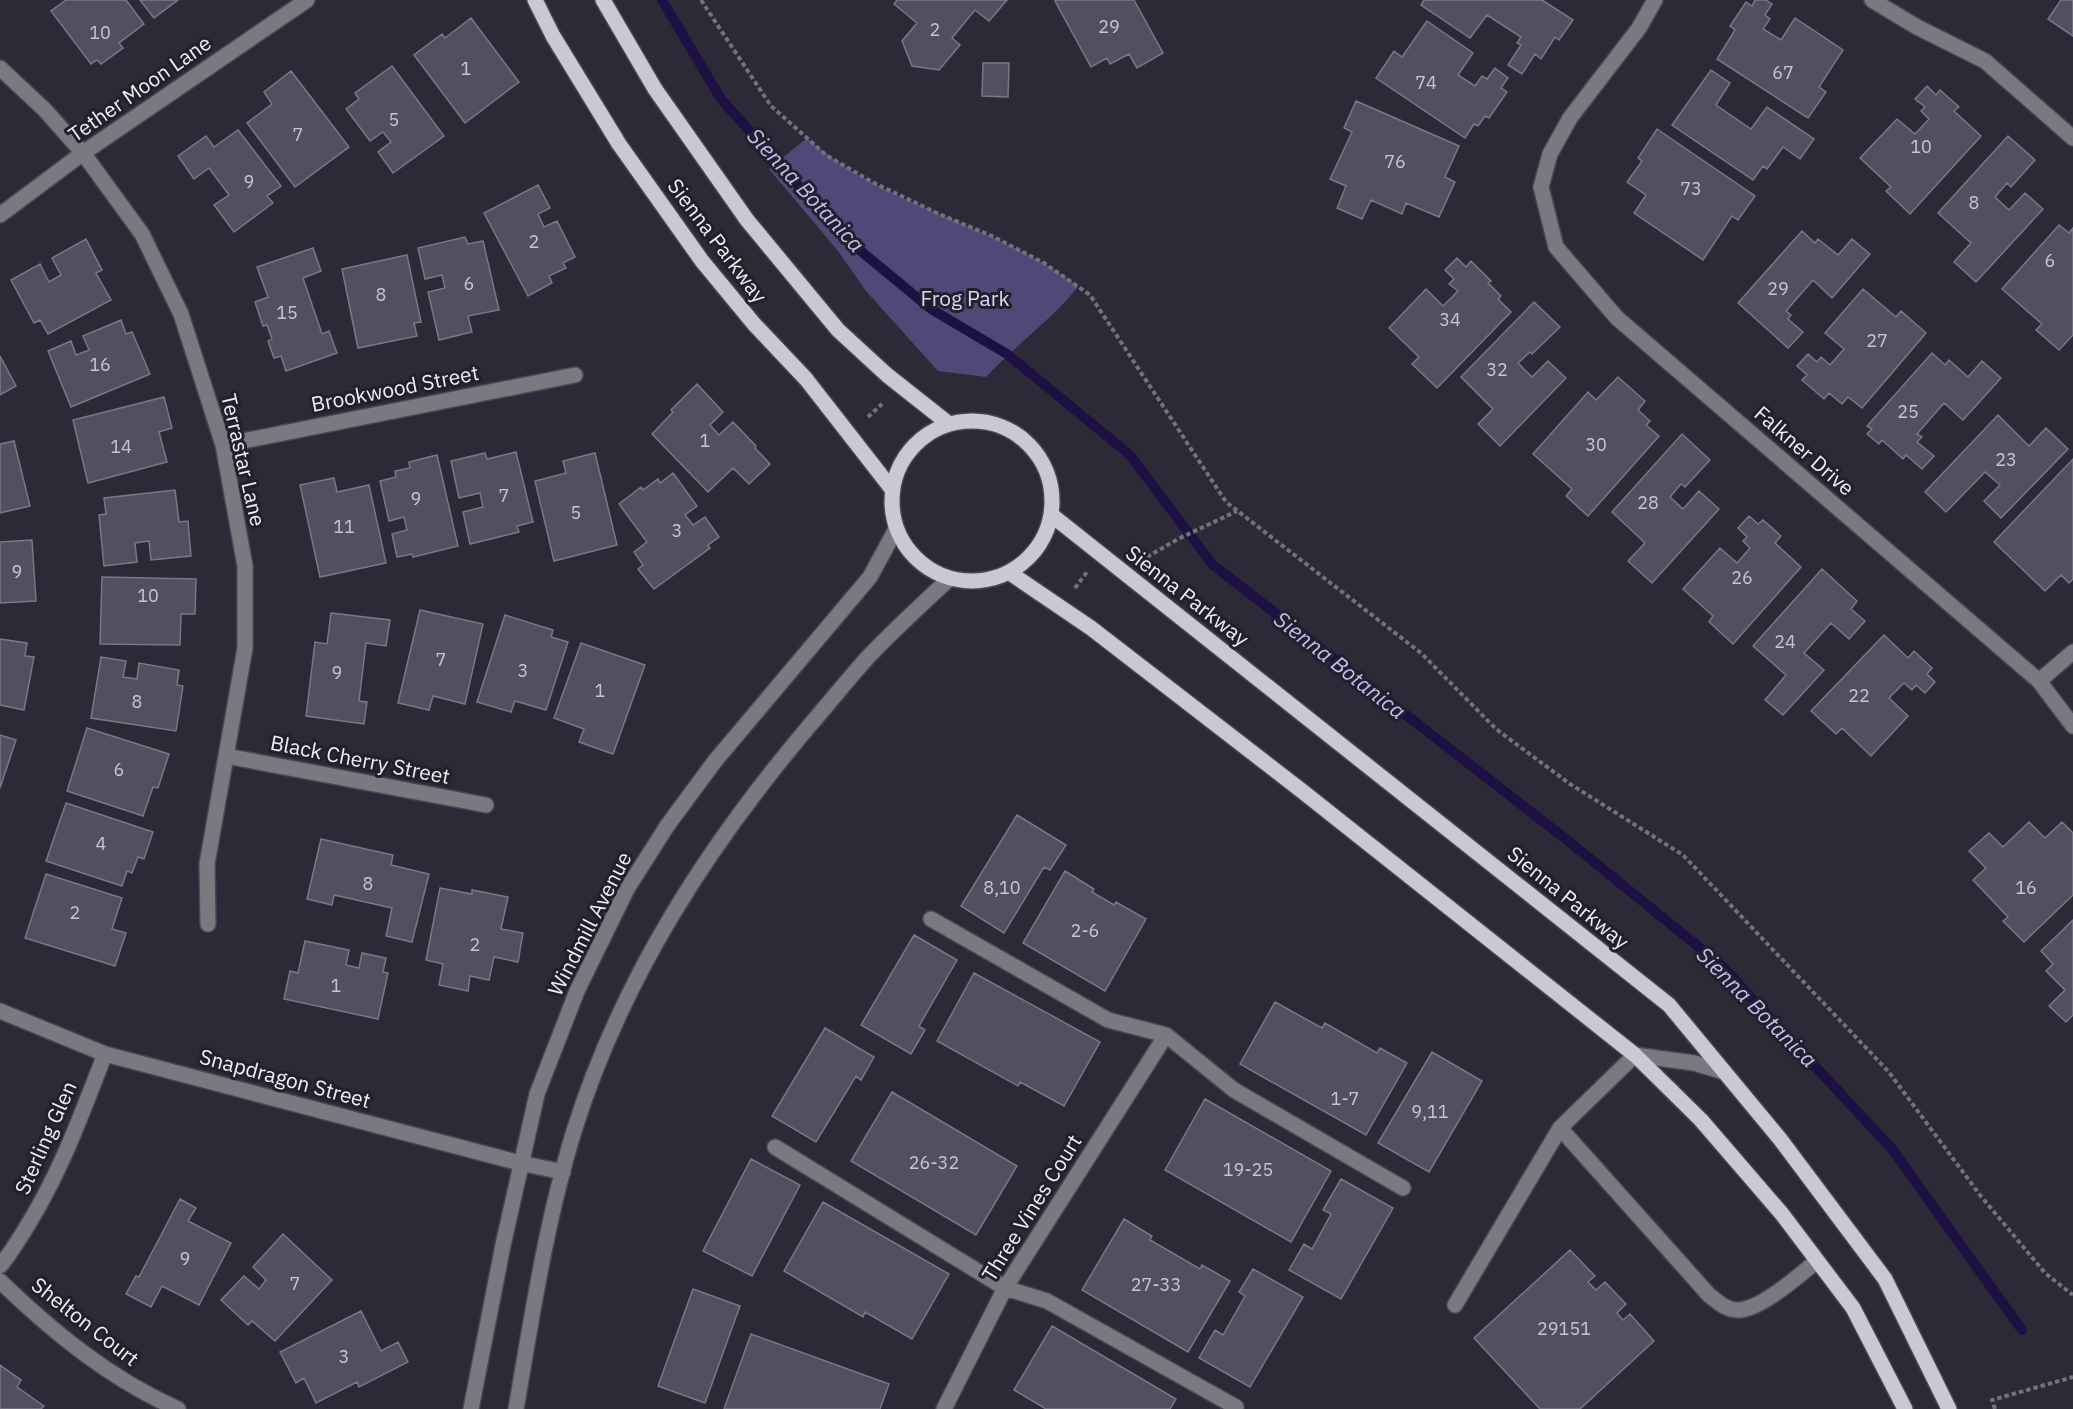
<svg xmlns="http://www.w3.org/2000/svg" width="2073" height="1409" viewBox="0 0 2073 1409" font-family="'IBM Plex Sans',sans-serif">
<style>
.green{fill:#504978}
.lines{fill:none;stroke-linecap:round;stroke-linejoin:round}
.stream{stroke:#1d1043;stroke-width:10}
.building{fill:#51505e;stroke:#797887;stroke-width:1.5}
.minor-casing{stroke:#474651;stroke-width:18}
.major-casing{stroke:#474651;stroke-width:18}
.path{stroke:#72717c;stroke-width:4;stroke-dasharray:4.5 3;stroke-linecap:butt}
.minor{stroke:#7a7980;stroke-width:15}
.major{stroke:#c9c8d5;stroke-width:15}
.labels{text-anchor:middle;stroke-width:6;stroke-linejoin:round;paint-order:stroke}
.number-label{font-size:18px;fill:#c8c7d1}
.street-label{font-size:21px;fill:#f0eff7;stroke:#22202c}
.park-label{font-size:21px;fill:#dad7fa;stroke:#22202c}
.water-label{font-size:22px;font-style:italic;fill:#c4bef2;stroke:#22202c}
</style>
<rect width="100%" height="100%" fill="#2b2a36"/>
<path class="green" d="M807,138C866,191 947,213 1017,249C1038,260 1061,272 1078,287C1051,320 1015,346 986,377L938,371L866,291L838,251L769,169Z"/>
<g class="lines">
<path class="stream" d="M662,0L721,99L845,238L931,309L1007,354L1130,455L1212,564L1567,840L1721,965L1892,1149L2022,1330"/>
</g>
<path class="building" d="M66,0H126L144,24L119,43L123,48L101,64L97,60L91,64L51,11Z
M140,0H178L154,18Z
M897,0H1007L989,21L975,10L952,38L960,45L939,70L912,66L902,41L917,23L894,4Z
M1057,0H1134L1163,53L1137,68L1129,54L1110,64L1107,58L1091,67L1055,1Z
M1424,0H1542L1573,20L1559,40L1555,37L1541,59L1535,54L1522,74L1508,65L1521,45L1517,43L1521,37L1487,15L1470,38L1421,5Z
M1755,0H1766L1772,4L1765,15L1770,19L1763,29L1781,40L1795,18L1843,50L1819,87L1826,92L1808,118L1717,59L1735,30L1730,26L1746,2L1752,6Z
M2061,0H2073V36L2048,19Z
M471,18L519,82L465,123L414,55L442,34L445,38Z
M1427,21L1473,53L1458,75L1475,86L1482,76L1487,79L1495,68L1508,78L1501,88L1507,92L1489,118L1485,116L1478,126L1474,124L1465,138L1376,78L1394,51L1402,57Z
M983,63H1009L1008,97L982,96Z
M392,66L444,136L393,173L378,152L391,142L383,132L370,141L346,109L359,99L355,93Z
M1711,70L1730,83L1716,105L1751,129L1767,107L1814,139L1800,159L1783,147L1767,169L1763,166L1753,180L1672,125Z
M291,71L349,147L295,187L247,123L272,104L264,92Z
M1927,86L1936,95L1940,90L1959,107L1954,111L1981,136L1910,214L1886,191L1891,187L1860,158L1897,119L1915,134L1929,119L1921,111L1925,107L1915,99Z
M1356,101L1459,146L1445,177L1455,182L1439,217L1406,203L1402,214L1371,200L1362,219L1337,208L1346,186L1330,179L1352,132L1344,128Z
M1657,129L1755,196L1738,220L1732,216L1703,260L1634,213L1646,195L1627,182L1642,161L1638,158Z
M238,130L281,186L267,196L273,203L234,232L214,205L229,195L209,168L194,179L178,156L206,136L214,147Z
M2008,136L2035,160L2011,187L2007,183L1995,197L2009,210L2025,193L2043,209L1976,282L1954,262L1971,243L1938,213Z
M538,185L550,208L538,214L544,227L557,221L575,257L563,263L566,268L549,276L552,283L528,296L484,213Z
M2059,225L2069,233L2073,228V335L2059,350L2036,330L2042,324L2002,289Z
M1802,231L1815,243L1818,239L1838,255L1852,239L1870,254L1832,298L1813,280L1786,311L1791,315L1788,319L1803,332L1788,348L1738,303Z
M465,237L468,244L483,241L499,310L468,316L472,332L439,340L428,292L445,288L442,275L425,279L418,248Z
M86,239L102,270L96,273L111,300L48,334L40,320L34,323L11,280L40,264L49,282L61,275L52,258Z
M313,248L321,271L303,278L322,334L329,331L337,353L286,371L281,356L274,358L268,341L272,339L267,325L263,326L255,302L268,297L257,267Z
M407,255L421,322L414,323L417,336L358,348L342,269Z
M1457,258L1466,267L1471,261L1491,281L1488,283L1501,296L1498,299L1511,312L1437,388L1412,364L1419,357L1389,328L1426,289L1443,306L1458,291L1449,284L1454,279L1445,270Z
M1863,289L1896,317L1901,311L1926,333L1862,408L1848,397L1842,404L1829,393L1824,399L1802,380L1807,375L1797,366L1808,354L1817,362L1821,357L1830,365L1844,349L1825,333Z
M1534,302L1560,327L1532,354L1530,352L1518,363L1532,377L1548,361L1566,378L1500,446L1478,424L1493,409L1461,377Z
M121,320L126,334L132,332L150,374L71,407L48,351L71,341L76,355L89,350L83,336Z
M1932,353L1945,365L1949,360L1968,377L1982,361L2001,378L1963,420L1944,403L1917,434L1922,437L1917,442L1934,456L1922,469L1906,455L1903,459L1882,440L1879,444L1867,434L1872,429L1867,426Z
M0,356L16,386L0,395Z
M1618,377L1645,401L1638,410L1650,421L1646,425L1659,436L1588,516L1566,496L1572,489L1533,454L1588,392L1596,400Z
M697,384L723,412L710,425L719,435L733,422L756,446L755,448L770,464L749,484L733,468L708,492L652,434L673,412L671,410Z
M164,397L172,428L159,432L167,462L88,483L73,420Z
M1998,415L2029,446L2046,428L2068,449L2001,518L1984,501L2000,485L1985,472L1946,512L1925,492Z
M1682,434L1710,460L1685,487L1681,484L1670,497L1683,509L1699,491L1719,509L1652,583L1628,561L1645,543L1612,512Z
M14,441L30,506L0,513V444Z
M516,452L533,522L517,526L519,532L470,544L463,512L483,507L480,493L459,498L451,461L485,453L487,459Z
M595,453L617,545L554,561L535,481L566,473L563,461Z
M437,455L458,546L413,557L412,554L397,557L392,534L407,530L404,517L389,521L380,481L396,477L395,471L410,468L409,462Z
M2073,459V579L2069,583L2061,575L2045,591L1994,542Z
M673,473L697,506L685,515L693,525L705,517L719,537L708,545L710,548L654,589L638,569L643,565L634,552L647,542L619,504L641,487L643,490L658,479L660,483Z
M334,478L337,492L369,485L386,563L320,577L300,485Z
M175,490L179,522L188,521L191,556L151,560L149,541L135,543L137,562L104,566L99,515L106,514L104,498Z
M1749,516L1758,524L1763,520L1781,536L1775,543L1801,567L1733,644L1709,622L1713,616L1683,589L1720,548L1737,563L1750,548L1743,541L1747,537L1738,528Z
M32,540L36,601L0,603V542Z
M1822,569L1857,601L1851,609L1865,621L1849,639L1831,623L1804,653L1824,670L1783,715L1765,700L1786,675L1753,646Z
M102,577L196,579L195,614H181L180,645L100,644Z
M420,610L483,624L465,704L433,696L429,710L398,703Z
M331,613L390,620L386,646L366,643L359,701L367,702L364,724L306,716L315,642L327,644Z
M505,615L553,630L551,637L568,642L546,710L515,701L511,712L477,702Z
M1884,635L1908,658L1914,651L1932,668L1927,674L1935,682L1925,693L1916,685L1912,690L1904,683L1889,698L1908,716L1871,756L1842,728L1836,734L1811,711Z
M0,639L27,643L25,656L34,657L24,710L0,705Z
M581,643L645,665L613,754L579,742L584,729L554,718Z
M101,657L126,661L123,677L137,679L139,663L179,670L177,685L183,686L176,731L91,718Z
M87,728L169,754L158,788L153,787L143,816L67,791Z
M0,735L16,740L0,788Z
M66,803L153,832L144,859L138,857L132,873L127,871L122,886L46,861Z
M1017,815L1066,845L1050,870L1044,867L1004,933L961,906Z
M2029,822L2045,838L2062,822L2073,833V895L2024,942L2003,921L2008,917L1973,880L1986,868L1969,851L1989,833L2003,847Z
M321,839L393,855L391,865L429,874L412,942L386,936L392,908L334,895L332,905L307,899Z
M1065,871L1094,889L1092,892L1114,905L1116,902L1146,919L1105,991L1023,943Z
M46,874L122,898L112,929L126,933L115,966L25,938Z
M440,888L472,894V890L508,897L501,929L523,933L518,962L494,957L489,980L470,976L468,991L439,985L443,964L426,960Z
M2073,920V1015L2066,1022L2049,1006L2065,990L2046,971L2053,964L2041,951Z
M914,935L957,960L919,1026L925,1030L911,1054L861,1025Z
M305,941L349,950L346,965L359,968L362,953L386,958L383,972L388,973L378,1019L284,999L290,971L298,973Z
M974,973L1100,1042L1064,1106L1020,1082L1018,1086L937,1041Z
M1275,1002L1322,1028L1325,1023L1377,1053L1380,1048L1407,1063L1366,1135L1240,1064Z
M825,1028L874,1057L861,1080L856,1076L816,1142L772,1116Z
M1432,1052L1482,1081L1429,1172L1378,1143Z
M892,1092L1017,1166L976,1235L851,1161Z
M1205,1099L1331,1171L1291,1242L1165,1170Z
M751,1159L800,1185L752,1276L703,1251Z
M1341,1179L1393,1208L1341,1299L1289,1270L1304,1244L1312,1249L1331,1214L1323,1210Z
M180,1199L196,1208L188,1221L231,1243L199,1305L162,1286L151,1307L126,1294L136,1276L139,1277Z
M823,1202L949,1274L912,1339L865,1312L863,1317L784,1271Z
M1124,1219L1152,1236L1150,1240L1200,1269L1202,1265L1230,1281L1188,1352L1082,1290Z
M283,1234L332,1280L275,1341L252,1321L248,1325L221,1300L244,1276L259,1289L266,1280L253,1267Z
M1570,1250L1595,1276L1588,1282L1596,1290L1605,1282L1626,1304L1617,1313L1623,1320L1630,1314L1654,1341L1580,1409H1540L1474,1338Z
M1253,1269L1303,1297L1250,1387L1199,1358L1215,1330L1223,1335L1245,1296L1239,1292Z
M693,1289L740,1306L705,1403L658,1386Z
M361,1311L381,1351L398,1342L408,1362L359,1387L357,1382L316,1403L304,1378L296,1383L280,1352Z
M1052,1326L1176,1399L1170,1409H1046L1014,1390Z
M751,1334L889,1384L880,1409H724Z
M0,1365L21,1380L17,1387L44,1406L41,1409H0Z"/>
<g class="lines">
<g class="minor-casing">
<path id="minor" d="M1655,0L1639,28L1570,118L1550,154L1541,187L1556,247L1617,318L2039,681L2073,726
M1872,0L1917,27L1985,61L2073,138
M0,68L45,110L83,153L142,234L181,314L223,445L245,566V648L207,864L208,924
M0,215L83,153L307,0
M223,445L575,375
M2039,681L2073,652
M226,756L486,805
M931,919L1108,1020L1166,1035L1234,1090L1403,1188
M0,1011L105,1054L520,1163L563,1172
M1724,1072L1694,1063L1635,1055L1560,1128L1709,1295C1718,1302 1726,1310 1738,1310C1761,1310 1799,1275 1817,1261
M775,1147L1005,1288L1047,1301L1236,1407
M0,1266C11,1253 20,1238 29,1223C62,1169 82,1113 105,1054
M0,1281C53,1332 110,1379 178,1409
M1455,1305L1560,1128
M471,1409L503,1245L537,1094L577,991L627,889L667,826L715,761L870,577L896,529
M516,1409C532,1316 546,1222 574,1131C622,978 707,847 810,725C830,702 849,678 869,656C895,629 922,604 949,579
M944,1409L1005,1288L1166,1035"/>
</g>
<g class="major-casing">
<path id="major" d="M535,0L553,36L619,144L702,261L754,324L806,379L891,488
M603,0L655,89L747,220L838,330L887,375L949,424
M892 501a80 80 0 1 1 160 0a80 80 0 1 1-160 0Z
M1054,517L1669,1005L1780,1139L1885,1279L1949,1409
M1010,573L1091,628L1302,791L1635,1055L1701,1120L1782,1214L1853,1308L1905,1409"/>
</g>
<path class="path" d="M701,0L771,106L826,155L872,182L939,214L992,236L1044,263L1090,295L1226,502L1421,653L1496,729L1570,784L1683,855L1888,1071L1980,1195L2045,1273L2073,1295
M868,417L882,404
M1147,557L1178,539L1237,511
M1075,588L1087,572
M1995,1409L1992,1400L2073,1377"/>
<use href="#minor" class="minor"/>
<use href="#major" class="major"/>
</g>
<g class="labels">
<g class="number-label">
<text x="1109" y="33">29</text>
<text x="935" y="36">2</text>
<text x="100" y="39">10</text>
<text x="466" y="75">1</text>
<text x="1783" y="79">67</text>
<text x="1426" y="89">74</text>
<text x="394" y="126">5</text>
<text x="298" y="141">7</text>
<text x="1921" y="153">10</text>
<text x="1395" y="168">76</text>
<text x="249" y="188">9</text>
<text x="1691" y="195">73</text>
<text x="1974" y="209">8</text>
<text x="534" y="248">2</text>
<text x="2050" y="267">6</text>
<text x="469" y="290">6</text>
<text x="1778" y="295">29</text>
<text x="381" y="301">8</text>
<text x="287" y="319">15</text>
<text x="1450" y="326">34</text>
<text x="1877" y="347">27</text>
<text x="100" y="371">16</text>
<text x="1497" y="376">32</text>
<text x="1908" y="418">25</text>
<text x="705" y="447">1</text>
<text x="1596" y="451">30</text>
<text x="121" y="453">14</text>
<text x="2006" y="466">23</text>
<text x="504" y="502">7</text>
<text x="416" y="505">9</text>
<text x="1648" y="509">28</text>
<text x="576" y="519">5</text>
<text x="344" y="533">11</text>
<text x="677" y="537">3</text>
<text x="17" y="578">9</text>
<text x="1742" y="584">26</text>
<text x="148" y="602">10</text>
<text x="1785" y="648">24</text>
<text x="441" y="666">7</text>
<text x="523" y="677">3</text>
<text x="337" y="679">9</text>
<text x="600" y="697">1</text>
<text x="1859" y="702">22</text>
<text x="137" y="708">8</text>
<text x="119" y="776">6</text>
<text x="101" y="850">4</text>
<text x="368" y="890">8</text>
<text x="1002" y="894">8,10</text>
<text x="2026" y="894">16</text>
<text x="75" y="919">2</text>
<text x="1085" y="937">2-6</text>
<text x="475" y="951">2</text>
<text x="336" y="992">1</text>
<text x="1345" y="1105">1-7</text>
<text x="1430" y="1118">9,11</text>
<text x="934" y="1169">26-32</text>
<text x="1248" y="1176">19-25</text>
<text x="185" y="1265">9</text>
<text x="295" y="1290">7</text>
<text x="1156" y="1291">27-33</text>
<text x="1564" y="1335">29151</text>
<text x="344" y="1363">3</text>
</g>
<g class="street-label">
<text transform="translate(140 89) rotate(-35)" y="7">Tether Moon Lane</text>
<text transform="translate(717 241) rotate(53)" y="7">Sienna Parkway</text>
<text transform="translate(395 389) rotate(-11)" y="7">Brookwood Street</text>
<text transform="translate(1804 451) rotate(41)" y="7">Falkner Drive</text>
<text transform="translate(243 460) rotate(77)" y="7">Terrastar Lane</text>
<text transform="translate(1187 596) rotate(38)" y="7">Sienna Parkway</text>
<text transform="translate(360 760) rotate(11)" y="7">Black Cherry Street</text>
<text transform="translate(1568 898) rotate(39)" y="7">Sienna Parkway</text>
<text transform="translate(590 924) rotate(-63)" y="7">Windmill Avenue</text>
<text transform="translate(285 1079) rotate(15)" y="7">Snapdragon Street</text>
<text transform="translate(46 1138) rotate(-66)" y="7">Sterling Glen</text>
<text transform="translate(1032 1208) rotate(-58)" y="7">Three Vines Court</text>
<text transform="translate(85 1322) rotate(38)" y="7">Shelton Court</text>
</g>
<g class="park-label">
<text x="965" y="306">Frog Park</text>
</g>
<g class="water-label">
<text transform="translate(806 190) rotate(47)" y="8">Sienna Botanica</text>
<text transform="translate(1340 665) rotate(38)" y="8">Sienna Botanica</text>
<text transform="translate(1757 1007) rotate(45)" y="8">Sienna Botanica</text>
</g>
</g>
</svg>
